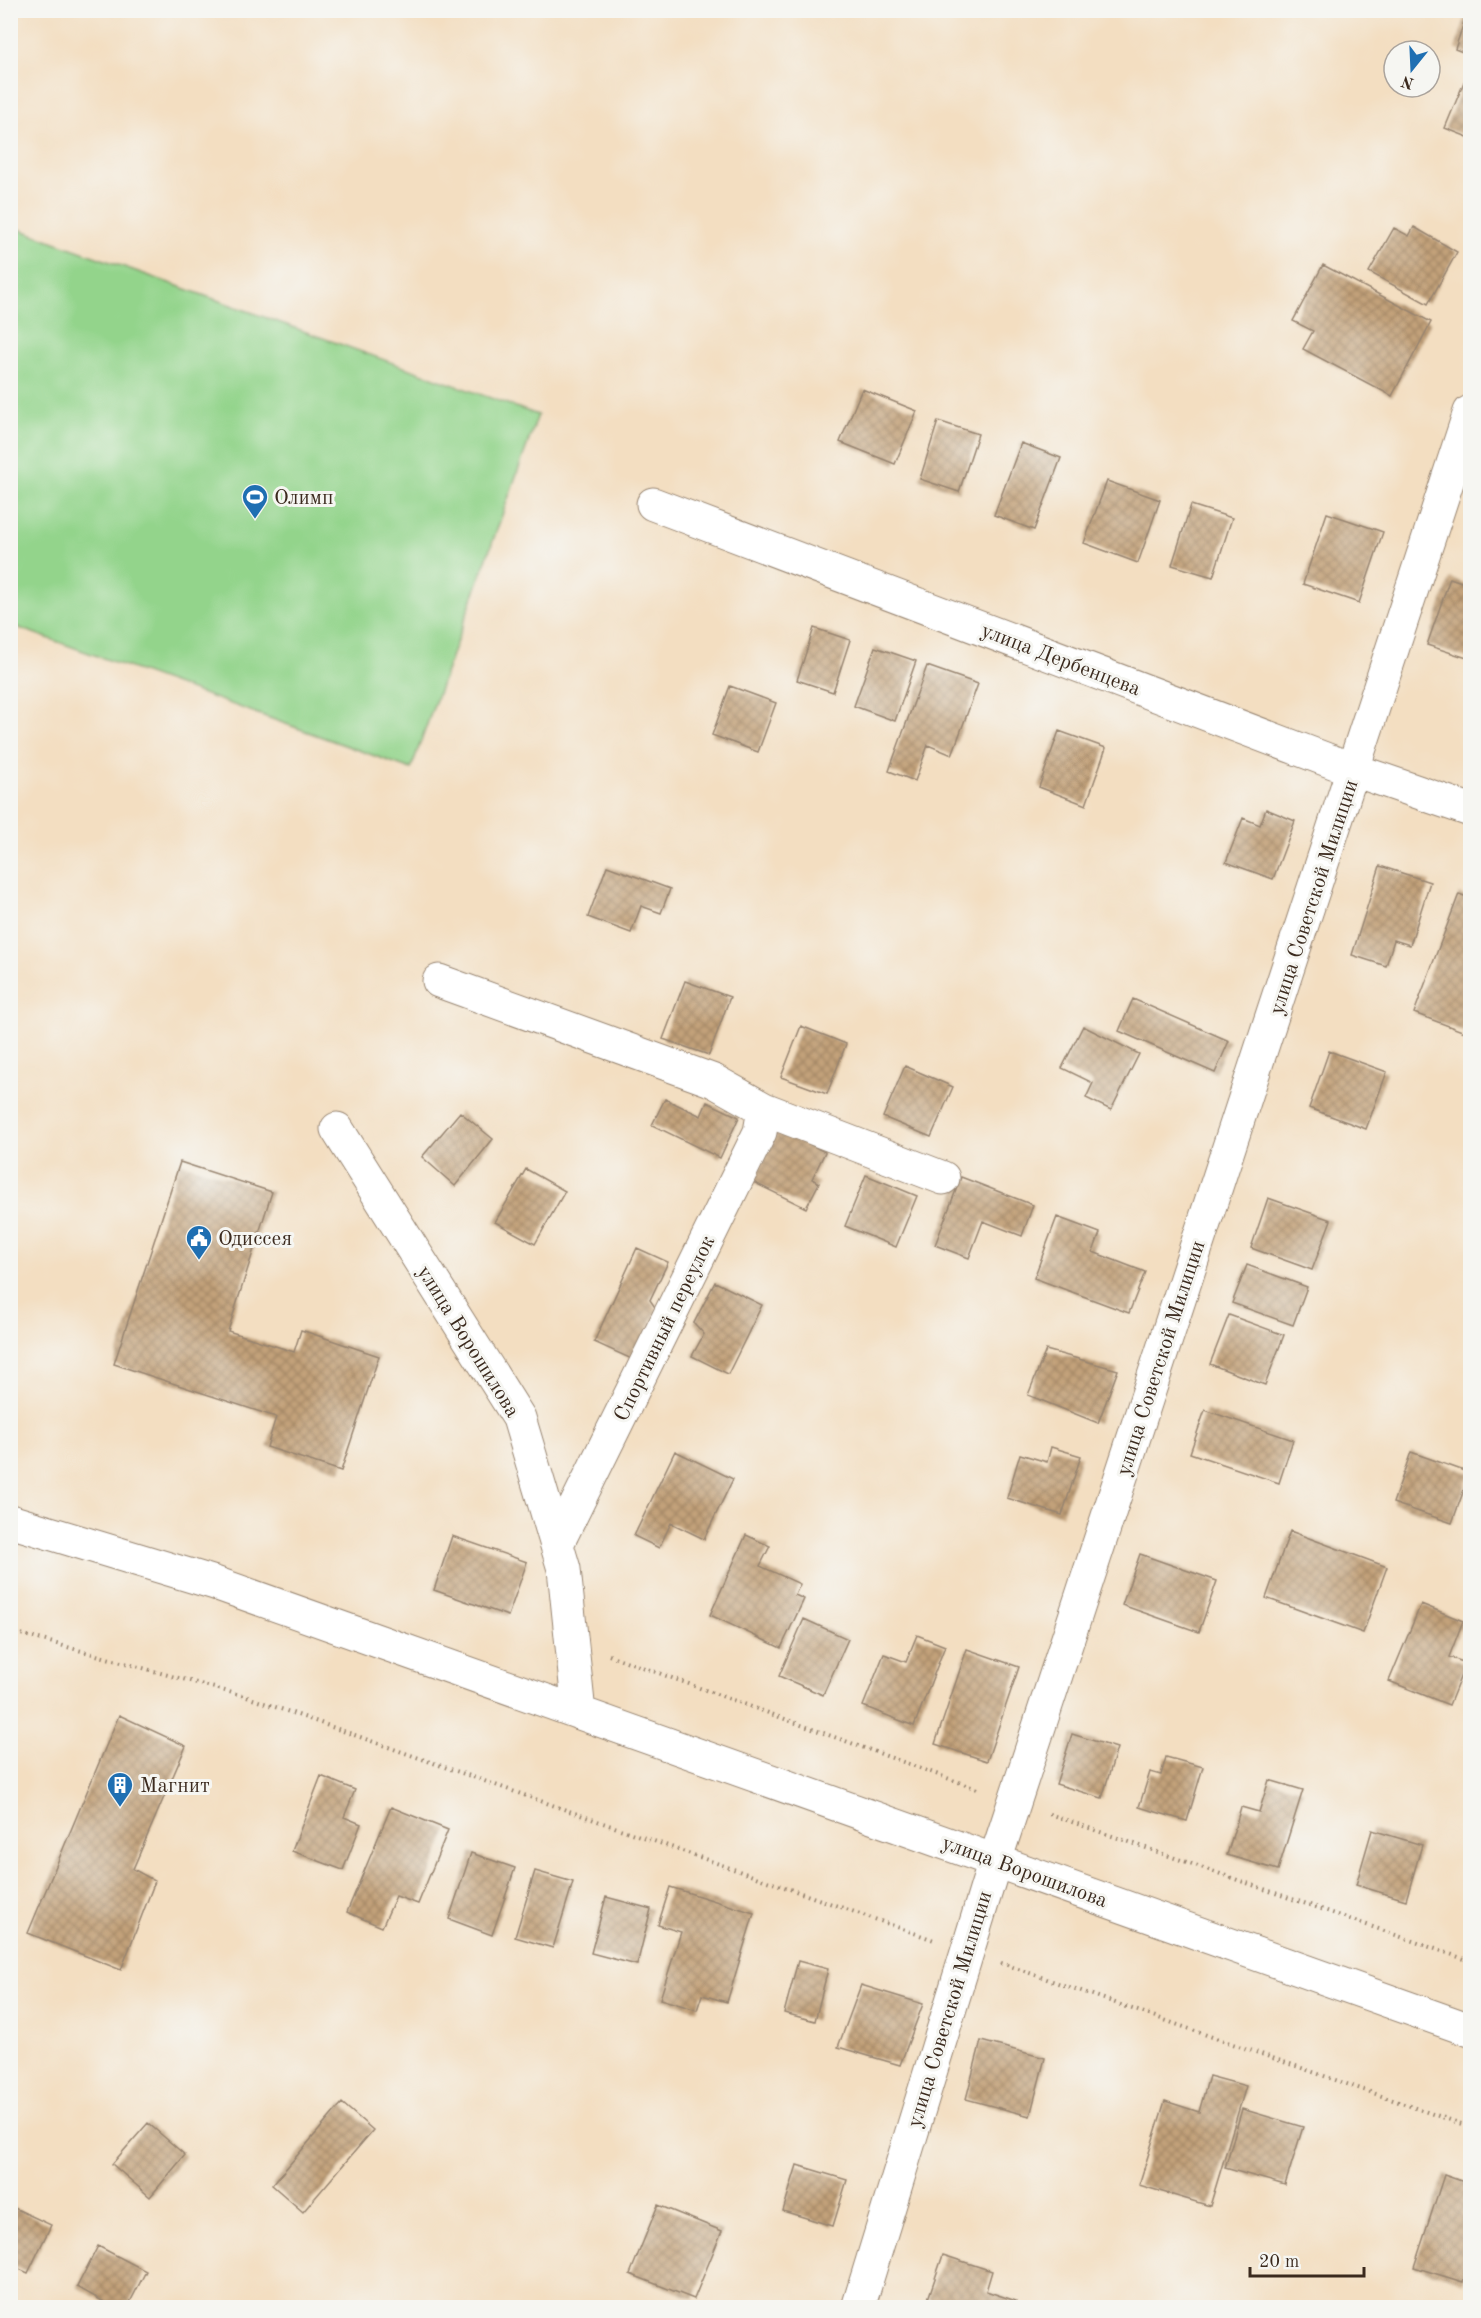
<svg xmlns="http://www.w3.org/2000/svg" width="1481" height="2318" viewBox="0 0 1481 2318" font-family="'Old Standard TT',serif">
<style>
.green{fill:#93d48b;stroke:#677f54;stroke-width:1.5}
.building{fill:url(#building-cross-hatch)}
.lines{fill:none;stroke-linecap:round;stroke-linejoin:round}
.minor-casing{stroke:#978470;stroke-width:35}
.path{stroke:#978470;stroke-width:4;stroke-dasharray:1.5 4.5;stroke-linecap:butt}
.minor{stroke:#fff;stroke-width:33}
.labels{text-anchor:middle;stroke-width:6;stroke-linejoin:round;paint-order:stroke}
.poi-label{font-size:21px;fill:#3b2a1e;stroke:#f6f6f2;text-anchor:start}
.street-label{font-size:21px;fill:#3b2a1e;stroke:#f6f6f2}
</style>
<defs>
<pattern id="building-cross-hatch" width="8" height="8" patternUnits="userSpaceOnUse" patternTransform="scale(1.5)"><rect width="8" height="8" fill="#c3a27a"/><path d="M0 0l8 8M0 8l8-8" fill="none" stroke="#a08463"/></pattern>
</defs>
<rect width="100%" height="100%" fill="#f6f6f2"/>
<filter id="ink" filterUnits="userSpaceOnUse"><feTurbulence type="fractalNoise" baseFrequency=".0167" numOctaves="2"/><feDisplacementMap in="SourceGraphic" scale="12" xChannelSelector="R" yChannelSelector="G"/><feConvolveMatrix kernelMatrix="1 2 1 2 8 2 1 2 1" color-interpolation-filters="sRGB"/></filter>
<filter id="wash" filterUnits="userSpaceOnUse"><feTurbulence type="fractalNoise" baseFrequency=".008" numOctaves="4" result="noise"/><feDisplacementMap in="SourceGraphic" scale="24" xChannelSelector="R" yChannelSelector="G"/><feGaussianBlur stdDeviation="1.35" result="paint"/><feColorMatrix in="noise" values="0 0 0 0 0 0 0 0 0 0 0 0 0 0 0 0 0 1.4 0 .05"/><feComposite in="paint" operator="in"/></filter>
<g filter="url(#wash)">
<rect width="100%" height="100%" fill="#f3dec1"/>
<path class="green" d="M10,226L538,415L411,769L11,625Z"/>
<g id="blocks">
<path class="building" d="M1468,10H1470V55L1455,49Z
M1464,82L1470,85V138L1445,128Z
M1414,227L1457,252L1428,304L1369,272L1394,228L1409,236Z
M1323,265L1431,322L1392,396L1303,349L1313,331L1293,321Z
M862,389L917,411L895,464L840,442Z
M938,421L978,434L959,492L920,479Z
M1021,443L1061,458L1034,530L994,515Z
M1107,481L1160,500L1138,563L1084,543Z
M1191,505L1232,518L1213,577L1172,565Z
M1327,513L1383,532L1359,603L1303,584Z
M1450,578L1470,585V659L1427,645Z
M814,628L850,640L833,692L797,680Z
M875,647L916,661L895,721L854,706Z
M927,666L978,684L952,755L928,745L915,781L889,771Z
M730,686L776,703L758,752L712,735Z
M1059,731L1106,748L1086,805L1039,787Z
M1266,809L1295,821L1273,879L1226,862L1243,818L1260,825Z
M607,866L670,889L661,913L641,906L631,933L588,917Z
M1380,866L1430,882L1410,945L1394,940L1386,966L1352,955Z
M1459,894L1470,898V1034L1414,1013Z
M685,981L730,997L709,1055L663,1039Z
M1133,999L1229,1041L1215,1073L1119,1031Z
M801,1026L846,1044L827,1094L781,1077Z
M1083,1026L1139,1054L1111,1110L1086,1098L1093,1083L1062,1068Z
M1329,1051L1387,1072L1366,1129L1309,1108Z
M905,1066L953,1087L931,1137L883,1117Z
M665,1099L701,1116L707,1102L739,1117L720,1158L652,1125Z
M460,1112L493,1139L455,1186L422,1157Z
M779,1129L825,1152L812,1179L819,1183L806,1208L753,1182Z
M180,1162L272,1192L228,1331L294,1352L301,1330L379,1356L341,1471L267,1447L276,1417L114,1364Z
M526,1169L565,1191L535,1244L495,1222Z
M866,1175L917,1196L896,1247L845,1226Z
M961,1177L1033,1205L1022,1236L983,1221L969,1258L935,1245Z
M1268,1198L1331,1220L1312,1270L1251,1248Z
M1057,1217L1100,1233L1093,1252L1145,1272L1129,1313L1034,1278Z
M637,1248L668,1262L650,1300L657,1310L634,1360L594,1342Z
M1247,1265L1307,1287L1293,1325L1232,1303Z
M715,1282L762,1305L728,1374L692,1356L704,1334L694,1323Z
M1229,1315L1284,1335L1265,1385L1210,1364Z
M1046,1350L1118,1370L1098,1423L1028,1395Z
M1205,1410L1293,1440L1279,1483L1190,1453Z
M1051,1447L1081,1456L1062,1515L1007,1498L1020,1454L1047,1462Z
M675,1451L733,1479L704,1539L671,1523L659,1548L634,1536Z
M1411,1452L1470,1473L1452,1523L1393,1503Z
M1290,1531L1387,1567L1363,1633L1266,1598Z
M746,1535L770,1546L760,1566L800,1584L795,1595L804,1599L781,1648L710,1615Z
M452,1536L527,1562L508,1616L434,1590Z
M1140,1554L1217,1581L1199,1632L1122,1605Z
M1421,1604L1463,1621L1449,1657L1466,1663L1449,1705L1389,1681Z
M804,1619L848,1639L823,1695L779,1676Z
M917,1635L945,1646L914,1726L863,1706L884,1654L906,1662Z
M967,1649L1019,1667L987,1761L935,1744Z
M119,1715L186,1746L133,1869L155,1881L121,1970L28,1933Z
M1072,1734L1117,1748L1102,1798L1056,1784Z
M1166,1757L1203,1767L1187,1821L1139,1807L1150,1772L1161,1775Z
M321,1776L355,1790L344,1817L361,1824L343,1870L292,1851Z
M1269,1780L1303,1790L1278,1870L1227,1855L1241,1807L1259,1812Z
M391,1807L448,1830L418,1904L396,1896L382,1927L347,1912Z
M1372,1830L1422,1845L1406,1900L1356,1885Z
M471,1853L515,1868L492,1935L449,1919Z
M535,1871L573,1882L553,1948L515,1937Z
M670,1887L754,1913L727,2002L702,1995L697,2010L660,1999L681,1932L658,1925Z
M606,1897L651,1909L637,1965L591,1953Z
M798,1961L828,1969L815,2021L784,2013Z
M861,1985L923,2004L900,2065L838,2047Z
M981,2041L1045,2058L1030,2116L966,2099Z
M1209,2076L1246,2086L1210,2206L1139,2185L1165,2101L1199,2112Z
M342,2103L373,2130L303,2212L272,2185Z
M1242,2109L1303,2127L1285,2185L1225,2168Z
M148,2123L185,2155L150,2197L112,2164Z
M797,2165L847,2180L833,2226L783,2211Z
M1444,2175L1470,2184V2258L1463,2282L1414,2267Z
M658,2205L722,2231L694,2299L630,2274Z
M10,2206L51,2225L28,2273L10,2265Z
M98,2246L146,2271L127,2308H115L77,2287Z
M943,2255L992,2271L986,2291L1016,2301L1013,2308H953L928,2299Z"/>
</g>
</g>
<g filter="url(#ink)">
<use href="#blocks" fill-opacity="0" stroke="#978470" stroke-width="1.5"/>
<g class="lines">
<g class="minor-casing">
<path id="minor" d="M653,504L1354,770L1470,810
M439,981L714,1081L764,1109L760,1132L557,1544
M764,1109L943,1178
M337,1129L519,1418L564,1569L579,1713
M10,1521L215,1583L1470,2030
M858,2308L995,1861L1470,412"/>
</g>
<path class="path" d="M10,1631L247,1697L934,1940
M609,1655L980,1790
M1049,1814L1470,1961
M1001,1963L1470,2127"/>
<use href="#minor" class="minor"/>
</g>
</g>
<defs>
<g id="stadium-pin" transform="scale(1.35)"><path d="M0 17L-7.5 6A9.5 9.5 0 1 1 7.5 6Z" fill="#1f6fb2" stroke="#f6f6f2"/><path d="M0-5a6.5 5 0 1 0 0 10a6.5 5 0 1 0 0-10ZM-3.5-1.8h7v3.6h-7Z" fill="#fff"/></g>
<g id="civic-pin" transform="scale(1.35)"><path d="M0 17L-7.5 6A9.5 9.5 0 1 1 7.5 6Z" fill="#1f6fb2" stroke="#f6f6f2"/><path d="M-.6-6.5H3V-4.5H.6V-3L4-1V1h2V6H-6V1h2V-1L-.6-3ZM-1.2 2.5V6h2.4V2.5Z" fill="#fff"/></g>
<g id="building-pin" transform="scale(1.35)"><path d="M0 17L-7.5 6A9.5 9.5 0 1 1 7.5 6Z" fill="#1f6fb2" stroke="#f6f6f2"/><path d="M-4-6H4V6H1V3H-1V6H-4ZM-2.5-4.3h1.7v1.8h-1.7ZM.8-4.3h1.7v1.8H.8ZM-2.5-1h1.7V.8h-1.7ZM.8-1h1.7V.8H.8Z" fill="#fff"/></g>
</defs>
<g fill-rule="evenodd">
<use href="#stadium-pin" x="255" y="497"/>
<use href="#civic-pin" x="199" y="1238"/>
<use href="#building-pin" x="120" y="1785"/>
</g>
<g class="labels">
<g class="poi-label">
<text x="274" y="504">Олимп</text>
<text x="218" y="1245">Одиссея</text>
<text x="140" y="1792">Магнит</text>
</g>
<g class="street-label">
<text transform="translate(1061 659) rotate(21)" y="7">улица Дербенцева</text>
<text transform="translate(1313 897) rotate(-72)" y="7">улица Советской Милиции</text>
<text transform="translate(664 1328) rotate(-64)" y="7">Спортивный переулок</text>
<text transform="translate(469 1341) rotate(58)" y="7">улица Ворошилова</text>
<text transform="translate(1160 1358) rotate(-72)" y="7">улица Советской Милиции</text>
<text transform="translate(1025 1871) rotate(20)" y="7">улица Ворошилова</text>
<text transform="translate(949 2009) rotate(-73)" y="7">улица Советской Милиции</text>
</g>
</g>
<rect width="1481" height="2318" fill="none" stroke="#f6f6f2" stroke-width="36"/>
<g transform="translate(1412 69) rotate(198)"><circle r="28" fill="#f6f6f2" stroke="#aba49d" stroke-width="1.5"/>
<path d="M0-4.5L10 22L0 15L-10 22Z" fill="#1f6fb2"/>
<text y="-9" font-size="16" font-weight="bold" text-anchor="middle" fill="#3b2a1e">N</text>
</g>
<path d="M1250 2267v9h114v-9" fill="none" stroke="#3b2a1e" stroke-width="3"/>
<text x="1259" y="2267" font-size="18" fill="#3b2a1e" stroke="#f6f6f2" stroke-width="4.5" paint-order="stroke">20 m</text>
</svg>
